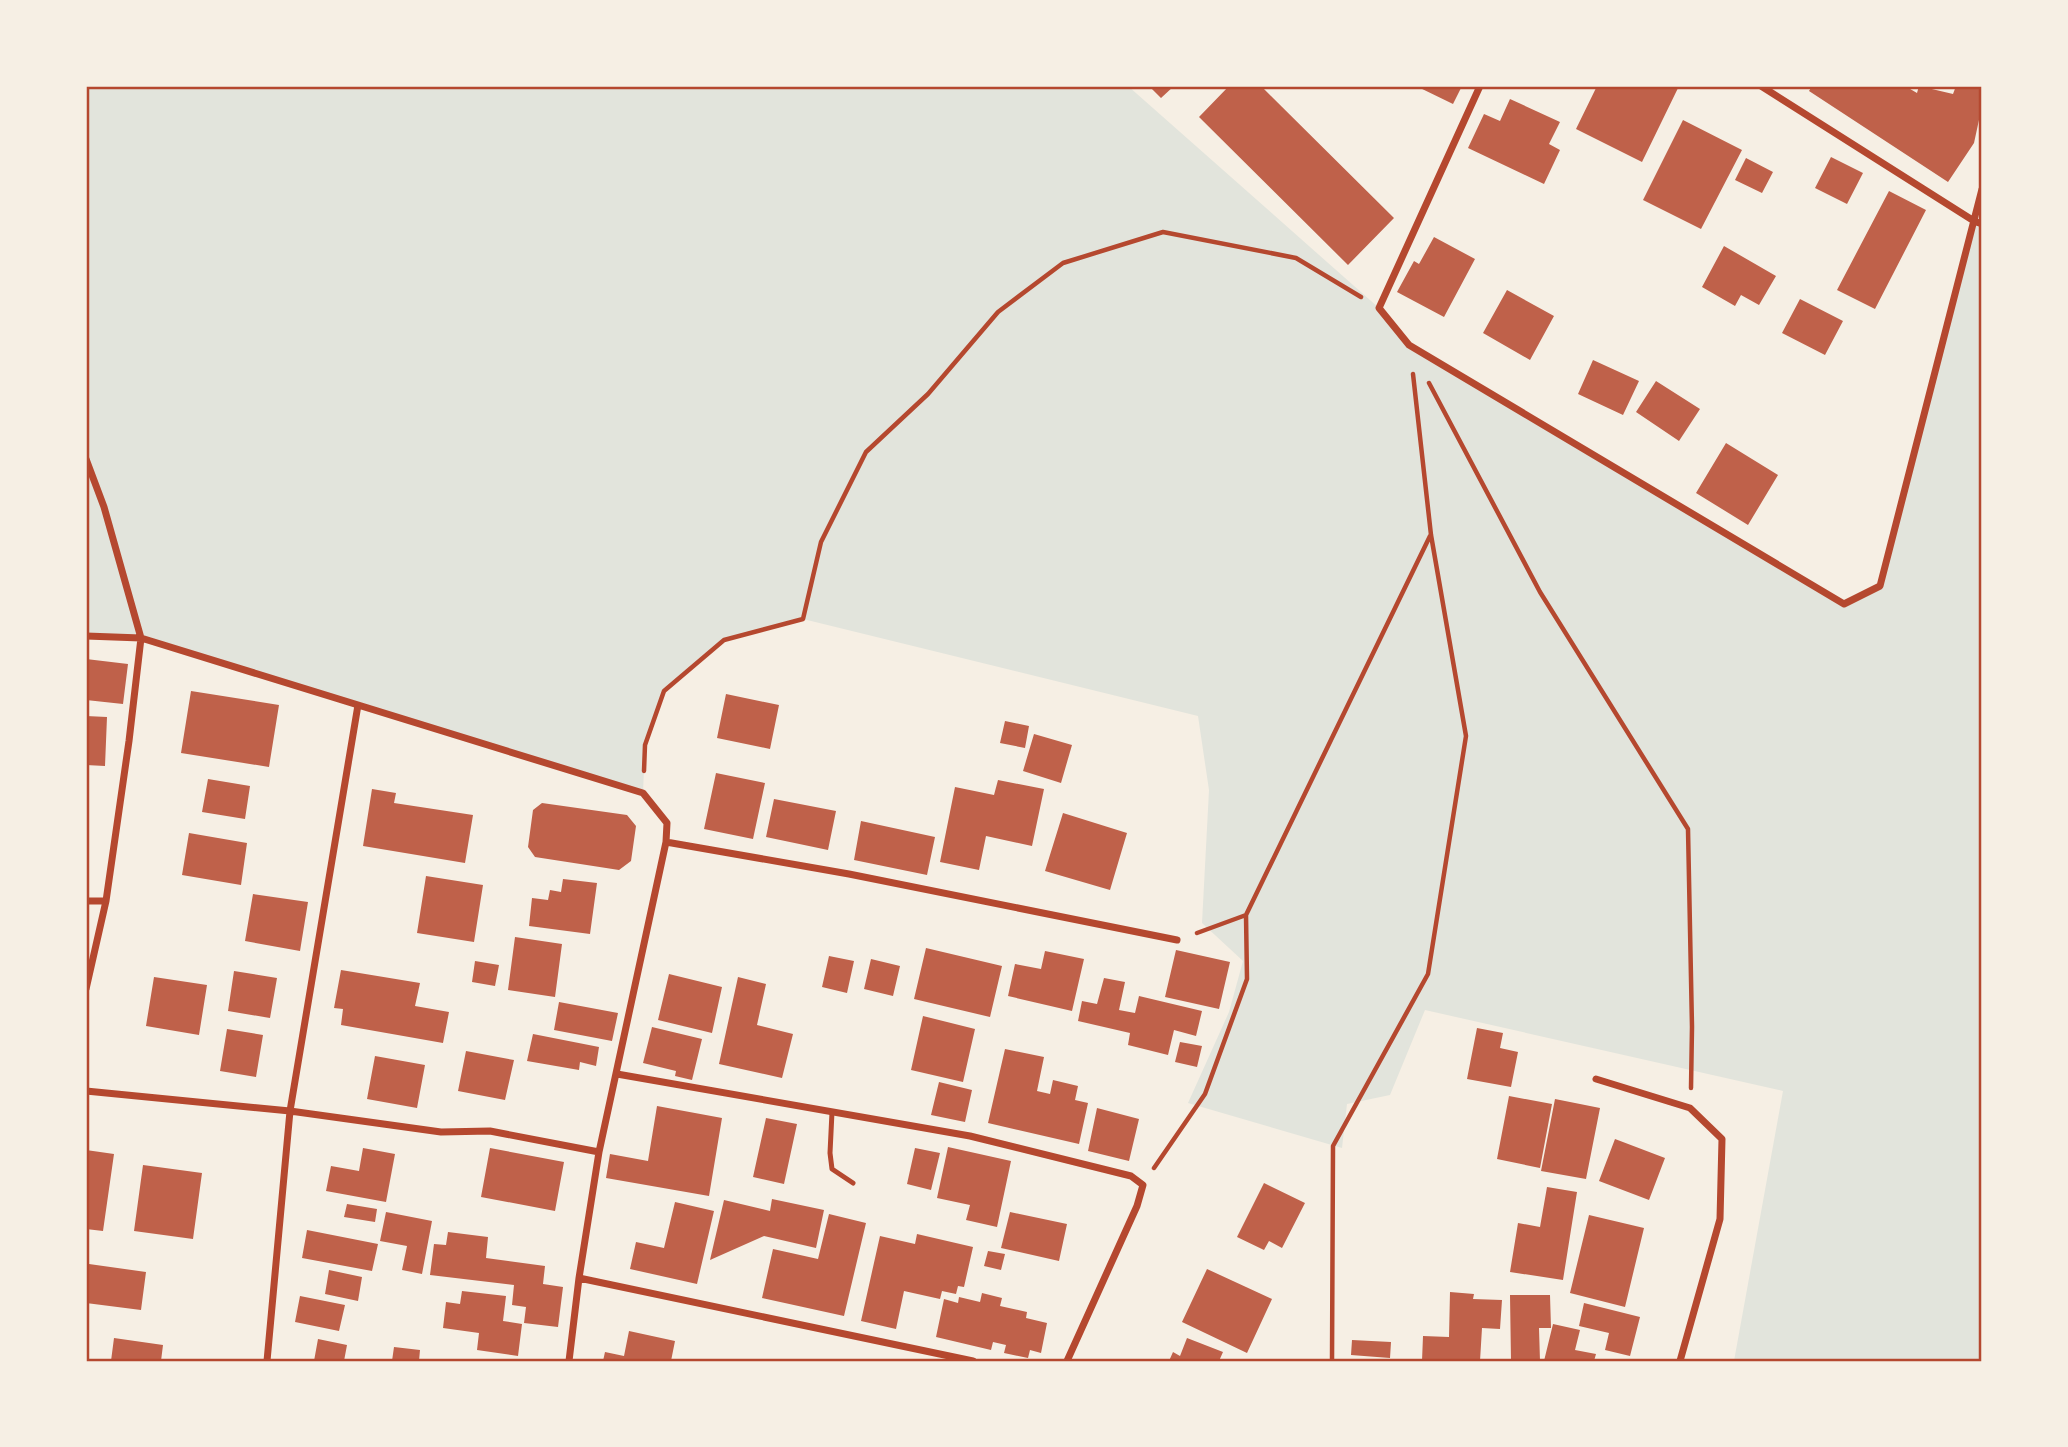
<svg xmlns="http://www.w3.org/2000/svg" width="2068" height="1447" viewBox="0 0 2068 1447" font-family="Ubuntu,sans-serif">
<style>
.green{fill:#e2e4dc}
.building{fill:#bf614a}
.lines{fill:none;stroke-linecap:round;stroke-linejoin:round}
.path{stroke:#b5482f;stroke-width:4.5}
.service{stroke:#b5482f;stroke-width:5}
.minor{stroke:#b5482f;stroke-width:7}
.neatline{fill:none;stroke:#b5482f;stroke-width:2.5}
</style>
<rect width="100%" height="100%" fill="#f6efe4"/>
<path class="green" d="M86,86H1128L1379,308L1409,345L1844,604L1880,586L1974,221L1982,224V1361H1734L1783,1091L1425,1010L1390,1095L1347,1104L1342,1148L1188,1103L1229,1012L1243,961L1202,923L1209,790L1198,716L803,619L724,640L664,691L645,745L643,793L141,638L86,636Z"/>
<path class="building" d="M1149,86H1174L1161,98Z
M1229,86H1261L1394,218L1348,265L1199,117Z
M1416,86H1462L1453,104Z
M1597,86H1679L1642,162L1576,129Z
M1812,86H1905L1917,93L1919,86L1953,94L1956,86H1982V106L1974,143L1948,182L1809,91Z
M1510,99L1560,122L1549,144L1560,150L1544,184L1468,148L1484,114L1500,121Z
M1683,120L1742,150L1701,229L1643,200Z
M1831,157L1863,173L1847,204L1815,188Z
M1746,158L1773,172L1762,193L1735,180Z
M1889,191L1926,210L1875,309L1837,290Z
M1434,237L1475,259L1444,317L1397,292L1414,261L1419,264Z
M1724,246L1776,276L1759,305L1741,295L1735,306L1702,287Z
M1507,290L1554,316L1530,360L1483,333Z
M1800,299L1843,321L1825,355L1782,333Z
M1593,360L1639,381L1623,415L1578,394Z
M1656,381L1700,409L1679,441L1636,412Z
M1726,443L1778,475L1748,525L1696,493Z
M86,659L128,664L123,704L86,700Z
M191,691L279,705L269,767L181,753Z
M726,694L779,705L770,749L717,738Z
M86,716L107,717L105,766L86,765Z
M1005,721L1029,726L1025,748L1000,743Z
M1034,734L1072,745L1061,783L1023,771Z
M716,773L765,783L753,839L704,829Z
M208,779L250,786L245,819L202,812Z
M998,780L1044,789L1032,846L986,836L979,870L940,862L955,787L994,795Z
M372,789L396,793L394,803L473,815L465,863L363,846Z
M774,799L836,811L828,850L766,837Z
M542,803L627,815L636,826L631,861L619,870L535,857L528,847L533,810Z
M1063,813L1127,833L1110,890L1045,871Z
M861,821L935,837L927,875L854,860Z
M189,833L247,843L241,885L182,875Z
M426,876L483,885L474,942L417,933Z
M563,879L597,883L590,934L529,926L532,898L548,900L550,890L561,892Z
M253,894L308,902L300,951L245,941Z
M515,937L562,944L555,997L508,990Z
M926,948L1002,966L990,1017L914,999Z
M1176,950L1230,962L1219,1009L1165,997Z
M1045,951L1084,959L1072,1011L1008,996L1015,964L1041,969Z
M829,956L854,961L847,993L822,987Z
M871,959L900,966L893,996L864,989Z
M475,961L499,965L495,986L472,982Z
M341,970L420,983L415,1006L449,1012L443,1043L341,1025L343,1009L334,1008Z
M234,971L277,978L270,1018L228,1011Z
M669,974L722,987L712,1033L658,1020Z
M154,977L207,985L199,1035L146,1026Z
M738,977L766,984L757,1025L793,1034L782,1078L719,1064Z
M1104,978L1125,982L1119,1010L1135,1013L1139,996L1202,1011L1196,1036L1174,1030L1168,1055L1128,1045L1130,1033L1078,1021L1082,1001L1097,1004Z
M559,1002L618,1013L612,1041L554,1030Z
M923,1016L975,1029L963,1082L911,1070Z
M652,1027L702,1039L692,1080L675,1076L676,1071L643,1063Z
M1477,1028L1503,1033L1500,1048L1518,1052L1511,1087L1467,1079Z
M227,1029L263,1035L256,1077L220,1071Z
M533,1034L599,1047L596,1066L580,1062L579,1070L527,1061Z
M1180,1042L1202,1046L1197,1067L1175,1062Z
M1005,1049L1044,1057L1037,1091L1050,1094L1053,1080L1078,1086L1075,1100L1088,1103L1079,1144L988,1123Z
M466,1051L514,1060L505,1100L458,1091Z
M375,1056L425,1065L417,1108L367,1099Z
M939,1082L972,1090L965,1122L931,1115Z
M1509,1096L1552,1104L1540,1168L1497,1159Z
M1555,1099L1600,1108L1586,1179L1541,1171Z
M657,1106L722,1118L709,1196L606,1178L610,1154L648,1161Z
M1097,1108L1139,1119L1129,1161L1088,1151Z
M766,1118L797,1124L784,1184L753,1177Z
M1615,1139L1665,1158L1649,1200L1599,1181Z
M948,1147L1011,1161L997,1227L966,1220L970,1205L937,1198Z
M363,1148L395,1154L386,1202L326,1191L331,1166L359,1171Z
M490,1148L564,1162L555,1211L481,1197Z
M915,1148L940,1153L931,1190L907,1184Z
M86,1150L114,1154L103,1231L86,1229Z
M143,1165L202,1173L193,1239L134,1231Z
M1264,1183L1305,1203L1282,1248L1269,1241L1264,1250L1237,1237Z
M1547,1187L1577,1192L1563,1280L1510,1272L1518,1223L1540,1227Z
M772,1199L824,1210L816,1248L764,1236L710,1260L724,1200L770,1211Z
M675,1202L714,1211L697,1284L630,1269L636,1242L664,1248Z
M347,1204L377,1209L375,1222L344,1217Z
M386,1212L432,1221L422,1274L402,1270L407,1246L380,1241Z
M1010,1212L1067,1224L1059,1261L1001,1248Z
M829,1214L866,1223L844,1316L762,1298L773,1249L818,1259Z
M1589,1215L1644,1228L1625,1307L1570,1293Z
M307,1230L378,1244L372,1271L302,1258Z
M448,1232L488,1237L486,1258L545,1266L543,1284L563,1287L558,1327L524,1323L526,1307L512,1305L514,1285L430,1275L434,1244L446,1245Z
M917,1234L973,1247L964,1287L958,1286L956,1294L942,1291L940,1299L904,1291L896,1329L861,1321L880,1236L915,1244Z
M988,1251L1005,1254L1001,1270L984,1266Z
M89,1264L146,1272L141,1310L86,1303Z
M1207,1269L1272,1299L1247,1353L1182,1322Z
M329,1270L362,1277L358,1301L325,1294Z
M462,1291L506,1296L503,1321L522,1324L518,1356L477,1350L479,1333L443,1328L446,1302L460,1304Z
M1450,1292L1474,1294L1473,1299L1502,1300L1500,1329L1482,1328L1480,1361H1422L1423,1336L1449,1337Z
M982,1293L1002,1298L1000,1306L1027,1312L1026,1318L1047,1323L1041,1353L1030,1350L1028,1358L1004,1353L1006,1345L993,1342L991,1350L936,1337L944,1299L958,1303L959,1297L980,1302Z
M1510,1295H1550L1551,1328H1539L1540,1361H1511Z
M300,1296L345,1305L339,1331L295,1322Z
M1584,1303L1640,1317L1630,1356L1605,1350L1609,1333L1579,1326Z
M1553,1324L1580,1330L1575,1350L1596,1354L1594,1361H1544Z
M629,1331L675,1341L671,1361H603L605,1352L624,1356Z
M114,1338L163,1345L161,1361H111Z
M1187,1338L1223,1352L1219,1361H1169L1173,1352L1180,1356Z
M318,1339L347,1345L344,1361H314Z
M1352,1340L1391,1342L1390,1358L1351,1355Z
M394,1347L420,1350L419,1361H392Z"/>
<g class="lines">
<path class="path" d="M1429,383L1540,592L1688,829L1692,1027L1691,1088
M644,771L645,745L664,691L724,640L803,619L821,542L866,452L928,394L998,312L1063,263L1163,232L1296,258L1361,297
M1197,933L1246,915L1430,536
M1154,1168L1205,1094L1247,979L1246,915
M1332,1361L1333,1146L1428,974L1466,736L1431,535L1413,374"/>
<path class="service" d="M832,1112L830,1153L832,1169L853,1183"/>
<path class="minor" d="M1480,86L1379,308L1409,345L1844,604L1880,586L1982,189
M1761,86L1974,221L1982,224
M86,459L104,507L141,638L129,741L106,901L86,989
M86,636L141,638L643,793L667,823L666,842L599,1152L579,1278L569,1361
M666,842L849,874L1177,940
M86,901H106
M617,1074L970,1136L1131,1176L1143,1185L1137,1206L1067,1361
M1596,1079L1690,1108L1722,1139L1720,1219L1680,1361
M86,1091L290,1111L441,1132L490,1131L599,1152
M579,1278L973,1361
M267,1361L290,1111L358,705"/>
</g>
<rect width="2068" height="1447" fill="none" stroke="#f6efe4" stroke-width="175"/>
<rect x="88" y="88" width="1892" height="1272" class="neatline"/>
</svg>
